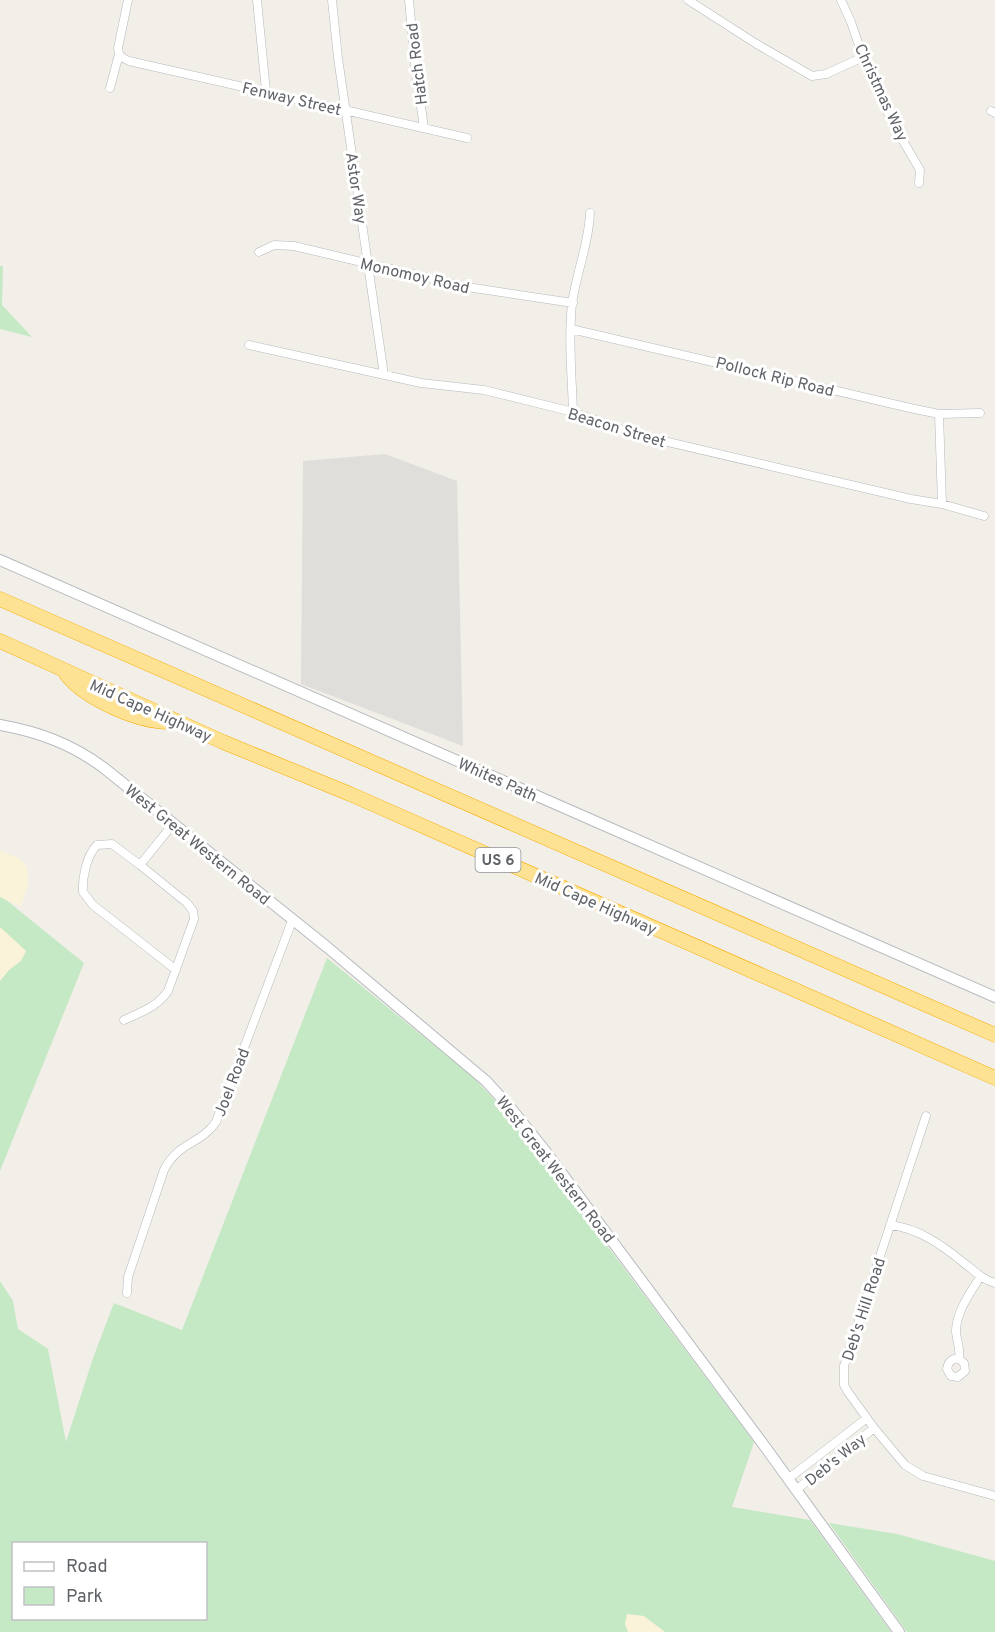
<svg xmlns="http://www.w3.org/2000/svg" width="995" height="1632" viewBox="0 0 995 1632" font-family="Overpass,sans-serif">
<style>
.industrial{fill:#e0deda}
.green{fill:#c5e8c5;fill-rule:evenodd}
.sand{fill:#fbf3d9}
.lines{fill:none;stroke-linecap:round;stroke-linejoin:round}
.street-casing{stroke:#b5b8bc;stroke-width:9}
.secondary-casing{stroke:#b6babf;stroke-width:12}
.highway-casing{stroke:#f9ab00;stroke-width:15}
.street{stroke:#fff;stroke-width:8}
.secondary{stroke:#fff;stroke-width:10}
.highway{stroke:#fde293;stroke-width:14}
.labels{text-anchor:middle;stroke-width:6;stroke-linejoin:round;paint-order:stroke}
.shield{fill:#fff;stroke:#8f9295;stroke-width:1.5}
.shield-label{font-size:15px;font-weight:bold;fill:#5f6368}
.street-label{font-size:16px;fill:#5f6368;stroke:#fff}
</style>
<rect width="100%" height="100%" fill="#f1efe8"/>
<path class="industrial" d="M385,454L457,481L463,746L301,684L303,461Z"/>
<path class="green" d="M0,266H3L2,305L32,337L0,329Z
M0,895L84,963L0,1171Z
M327,958L472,1076L510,1116L754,1442L732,1507L810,1520L891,1632H0V1281L13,1301L18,1329L48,1349L66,1442L93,1358L114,1303L182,1330ZM14,1544H206V1618H14Z
M829,1523L897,1534L995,1561V1632H907Z"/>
<path class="sand" d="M0,851C7,854 17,856 22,861C33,870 27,896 20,906L0,897Z
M0,927L26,951L21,961L9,970L0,981Z
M627,1614L644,1616L665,1632H628L625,1624Z"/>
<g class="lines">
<g class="street-casing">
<path id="street" d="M257,0L266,91
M332,0L338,58L384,375
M409,0L415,64L424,128
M688,0L755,43L812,76L826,74L863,57
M841,0L851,22L863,57L892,122L920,170L919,183
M119,54L123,58L129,61L467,138
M110,88L119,54L118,48L128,0
M991,111L995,113
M259,252L274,245L294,246L467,287L573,303
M571,329L910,408L939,414L980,413
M249,345L421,383L484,390L573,412L634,434L911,499L942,504L984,516
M573,412C572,377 568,340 572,304C576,273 589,244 590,213
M939,414L942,504
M140,865L112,844L97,845C87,855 82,877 83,892L93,905L176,970
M124,1020C141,1012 157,1007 168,991L194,919L193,911L187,903L140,865L173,824
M926,1116L844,1366V1385L848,1392L874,1428L905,1465L923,1476L995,1496
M890,1225C918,1228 942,1245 964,1263C975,1271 981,1279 995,1283
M127,1293L128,1277L164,1170C179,1141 200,1145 216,1122L292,921
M959,1359C952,1358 948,1362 947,1369L951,1376L958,1377L965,1371L964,1363L959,1359C961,1349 956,1340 956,1330C957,1311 970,1293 980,1277
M788,1479L867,1418
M796,1490L874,1428"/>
</g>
<g class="secondary-casing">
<path id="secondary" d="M0,560L995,997
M0,725C39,732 72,744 104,768L327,947L486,1081L509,1106L546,1152L763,1444L899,1632"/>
</g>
<g class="highway-casing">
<path id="highway" d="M0,599L995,1035
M0,641L223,742L350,794L995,1078
M66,674C85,699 138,722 169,722"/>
</g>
<use href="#street" class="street"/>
<use href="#secondary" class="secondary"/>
<use href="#highway" class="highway"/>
</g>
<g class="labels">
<rect class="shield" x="475.5" y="848" width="45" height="24" rx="4.5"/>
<g class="shield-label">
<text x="498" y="865">US 6</text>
</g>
<g class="street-label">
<text transform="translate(416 64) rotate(-97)" y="6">Hatch Road</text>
<text transform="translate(882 92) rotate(65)" y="6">Christmas Way</text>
<text transform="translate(292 98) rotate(13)" y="6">Fenway Street</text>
<text transform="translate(357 188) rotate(82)" y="6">Astor Way</text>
<text transform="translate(415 275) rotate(13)" y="6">Monomoy Road</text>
<text transform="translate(775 376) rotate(14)" y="6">Pollock Rip Road</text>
<text transform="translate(617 427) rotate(17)" y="6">Beacon Street</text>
<text transform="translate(151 710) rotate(24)" y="6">Mid Cape Highway</text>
<text transform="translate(498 779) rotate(24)" y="6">Whites Path</text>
<text transform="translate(198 844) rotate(39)" y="6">West Great Western Road</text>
<text transform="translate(596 903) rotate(24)" y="6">Mid Cape Highway</text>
<text transform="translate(231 1082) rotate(-69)" y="6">Joel Road</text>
<text transform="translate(556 1169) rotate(52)" y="6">West Great Western Road</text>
<text transform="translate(863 1309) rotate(-72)" y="6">Deb's Hill Road</text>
<text transform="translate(835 1459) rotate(-39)" y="6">Deb's Way</text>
</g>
</g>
<rect x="12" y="1542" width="195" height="78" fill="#ffffff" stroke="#bfc1c3" stroke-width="1.5"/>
<rect x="24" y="1562" width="30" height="9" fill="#ffffff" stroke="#bfc1c3" stroke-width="1.5"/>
<text x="66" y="1572" font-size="18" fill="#5f6368">Road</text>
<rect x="24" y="1587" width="30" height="18" fill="#c5e8c5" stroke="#bfc1c3" stroke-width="1.5"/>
<text x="66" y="1602" font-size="18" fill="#5f6368">Park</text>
</svg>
